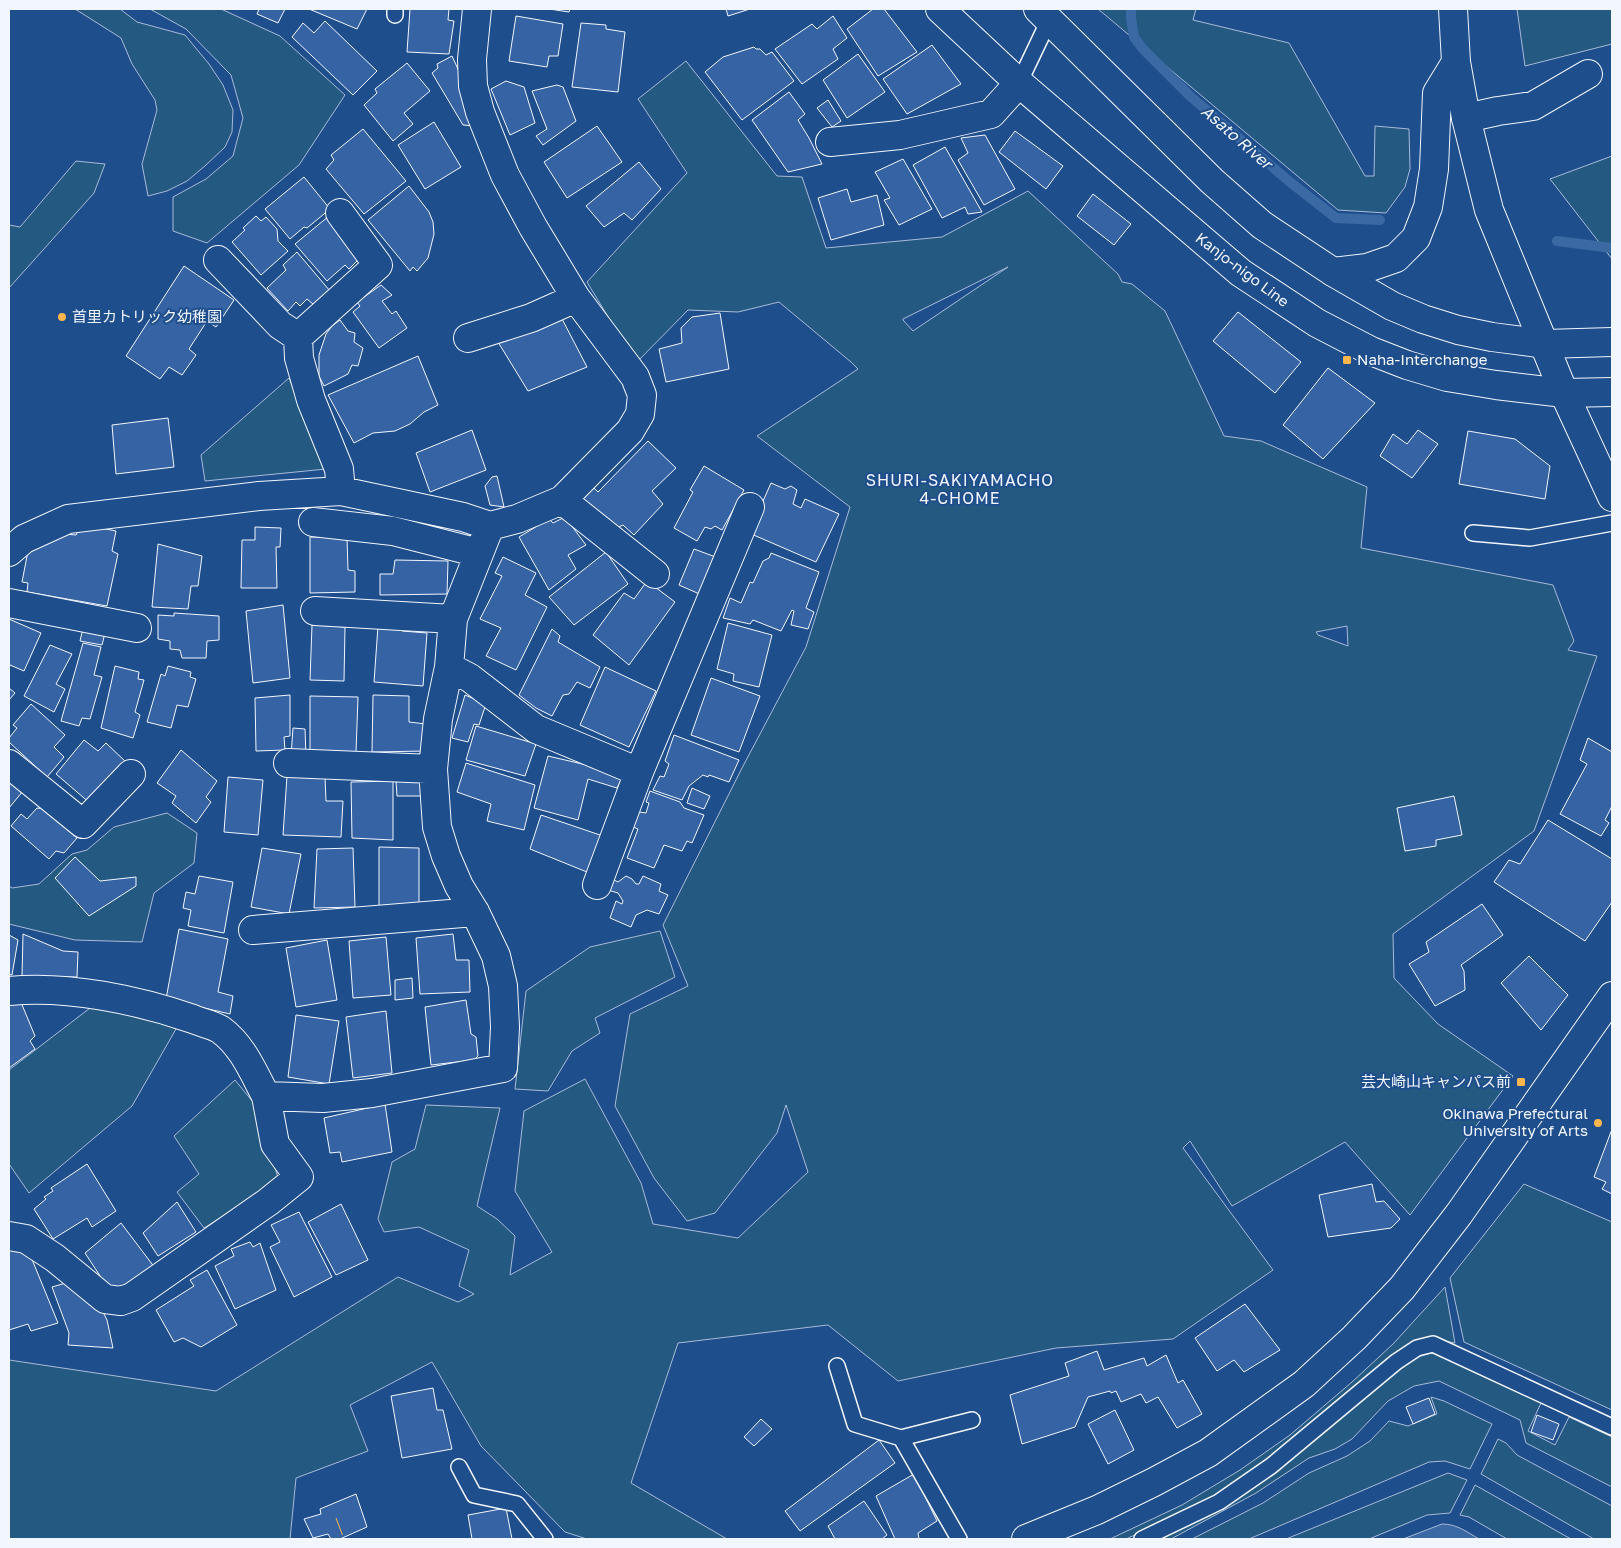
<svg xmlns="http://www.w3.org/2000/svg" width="1621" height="1548" viewBox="0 0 1621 1548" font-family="'Golos Text','Noto Sans JP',sans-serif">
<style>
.green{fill:#245a82;stroke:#a8bbd7;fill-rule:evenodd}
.water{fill:#3b69a3;stroke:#a8bbd7}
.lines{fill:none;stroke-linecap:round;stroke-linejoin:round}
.stream{stroke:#3b69a3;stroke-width:10}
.building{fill:#3563a3;stroke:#f2f6ff}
.lane-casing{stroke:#f2f6ff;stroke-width:18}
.street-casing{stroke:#f2f6ff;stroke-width:30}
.secondary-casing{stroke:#f2f6ff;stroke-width:30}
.primary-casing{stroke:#f2f6ff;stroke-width:30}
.lane{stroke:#1f4e8c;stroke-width:15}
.street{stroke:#1f4e8c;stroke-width:28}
.secondary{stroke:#1f4e8c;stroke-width:28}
.primary{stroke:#1f4e8c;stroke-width:28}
.power{stroke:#ffb74d;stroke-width:1;stroke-dasharray:18 4 2.5 4;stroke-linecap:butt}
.poi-dot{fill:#ffb74d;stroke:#1f4e8c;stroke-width:2}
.labels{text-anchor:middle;stroke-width:4;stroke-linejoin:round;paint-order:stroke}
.street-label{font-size:15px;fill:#f2f6ff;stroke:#1f4e8c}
.poi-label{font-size:15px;fill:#f2f6ff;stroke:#1f4e8c;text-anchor:start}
.water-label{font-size:16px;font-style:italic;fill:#f2f6ff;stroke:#1f4e8c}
.neighbourhood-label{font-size:16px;letter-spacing:1px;fill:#f2f6ff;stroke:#1f4e8c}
</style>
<rect width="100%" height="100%" fill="#1f4e8c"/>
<path class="green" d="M75,9H120L137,22L185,35L209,64L223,85L233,110L232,132L225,147L206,165L187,181L167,191L148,196L142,164L157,110L155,100L132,64L121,38Z
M150,9H221L280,36L345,95L299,165L207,243L173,231V197L206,179L233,156L243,118L231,75L186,29Z
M1098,9H1196L1193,20L1289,43L1365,176H1374L1375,126L1409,129L1410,169L1405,187L1386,213L1338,210Z
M1517,9H1612V44L1525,66Z
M686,61L777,176L802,177L826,248L942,237L1028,191L1118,274L1122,282L1132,284L1165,311L1224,436L1261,441L1367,487L1361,548L1553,585L1574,641L1568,650L1597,656L1534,831L1393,934L1394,978L1438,1024L1513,1076L1410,1215L1345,1142L1232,1206L1190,1141L1183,1148L1273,1270L1173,1339L1056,1348L898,1381L828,1325L678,1343L631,1483L727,1539H587L565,1532L481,1446L432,1362L350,1405L368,1451L296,1478L290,1539H9V1360L216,1391L398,1277L458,1302L474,1294L459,1286L469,1250L419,1227L384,1232L378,1219L392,1162L415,1149L426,1105L500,1108L477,1206L497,1219L515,1236L510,1275L552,1252L515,1191L524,1111L585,1079L641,1183L653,1224L738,1238L808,1172L786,1105L777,1133L715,1213L687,1221L654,1178L615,1106L630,1014L688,986L663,925L742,768L806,647L850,507L757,436L858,369L851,362L779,302L738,312L688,310L636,363L587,282L687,173L638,99ZM1008,267L913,331L903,320V319ZM1347,626L1348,646L1318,635L1316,632Z
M1612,156V259L1550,179Z
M76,161L105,164L94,193L9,288V225L20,227Z
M289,378L326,469L205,481L201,455Z
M167,813L197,833L194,863L154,893L142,942L75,940L9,924V886L12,888L39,884L72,854L87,850L114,827Z
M660,931L675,977L595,1018L600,1033L572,1051L548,1091L515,1089L526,991L590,947Z
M94,1005L180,1022L132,1106L29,1193L9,1164V1070Z
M235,1080L257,1107L279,1181L204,1228L177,1192L199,1174L174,1136Z
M1524,1184L1612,1222V1410L1464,1342L1450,1278Z
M1445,1287L1455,1343L1435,1339L1274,1458L1201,1505L1126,1539H1110L1182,1505L1240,1470L1290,1435L1352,1382L1393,1344Z
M1430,1353L1444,1355L1542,1401L1528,1431L1555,1445L1569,1417L1612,1437V1487L1526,1443L1520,1420L1439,1381L1414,1386L1388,1401L1352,1439L1335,1449L1309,1458L1256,1493L1171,1539H1159L1235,1499L1397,1370L1418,1357Z
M1431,1397L1444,1401L1492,1424L1470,1469L1445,1461L1429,1462L1249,1539H1192L1263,1503L1309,1473L1347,1456L1370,1441L1389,1421L1408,1426L1437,1414Z
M1498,1439L1506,1443L1517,1455L1612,1506V1539H1594L1481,1474Z
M1448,1473L1467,1480L1450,1513L1427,1515L1369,1539H1286Z
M1475,1485L1571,1539H1507L1469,1517L1460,1515Z"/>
<path class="water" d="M1442,1524C1457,1524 1467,1532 1479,1539H1403Z"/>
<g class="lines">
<path class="stream" d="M1131,9V18L1134,37L1143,49L1190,96L1290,182L1336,218L1380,220
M1557,241L1612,248"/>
</g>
<path class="building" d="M259,9H285L278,23L257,14Z
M309,9H367L357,29Z
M410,9H449L448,20L454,21L449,54L407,52Z
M549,9H570L569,12Z
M726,9H750L728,16Z
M873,9H884L917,52L878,76L847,29Z
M516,16L563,24L558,56H549L547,67L509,61Z
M833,16L847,38L833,49L838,59L802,84L775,49L812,24L817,29Z
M325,21L377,71L353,95L292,37L303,23L314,33Z
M581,23L606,25V29L625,32L618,92L572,87Z
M932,45L961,84L907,114L883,79Z
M754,47L756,49H760L766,55L772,52L794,81L742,120L705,72L723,57Z
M858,54L885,92L847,118L823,80Z
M452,56L467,89L475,126L463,125L432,73L438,68L437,64Z
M407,63L430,91L404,113L413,124L393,141L364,105L377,93L375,89Z
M506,81L524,87L535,123L510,135L491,89Z
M557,85L563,87L576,121L543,145L536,136L547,129L532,91Z
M789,92L805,114L798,120L809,138L822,164L788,172L752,120Z
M828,100L841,121L832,127L817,108Z
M434,122L461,167L425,189L398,145Z
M597,126L622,162L567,198L544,162Z
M363,129L406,181L364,214L326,169L334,160L331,155Z
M1015,131L1063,166L1046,189L999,152Z
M985,135L1015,189L984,205L958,160L968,153L961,138Z
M945,147L982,212L968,214L965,207L942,218L913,165Z
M903,159L932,209L899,225L884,200L890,198L875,172Z
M639,162L661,189L632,220L624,213L604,227L586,206Z
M304,177L330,209L307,228L304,227L290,239L265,209Z
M409,186L429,212L433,222L434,234L428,258L417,271L413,267L410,271L368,220Z
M847,189L851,202L877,195L884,225L831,240L818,198Z
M1093,194L1131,224L1114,245L1077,216Z
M256,216L261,221L266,217L277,229L278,241L288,251L261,275L232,242L245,230L243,228Z
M329,216L361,257L349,269L345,265L327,281L295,244Z
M297,252L330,291L314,305L307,299L300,306L296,302L288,311L267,288L286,270L283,265Z
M184,266L234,300L216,327L207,321L189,349L196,355L182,375L169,367L160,379L126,356Z
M381,285L392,295L382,301L392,314L396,311L407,328L379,348L353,312L360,306L357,302Z
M1238,312L1301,362L1275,393L1213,341Z
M720,313L729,369L666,382L659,349L682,343L681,328L692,317Z
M560,315L587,367L528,391L498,342Z
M340,320L348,331L355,333L354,342L363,348L358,366L352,365L348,374L324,386L319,376V355L326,334L332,326Z
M418,356L438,405L424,412L410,424L395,431L373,433L354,443L328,395Z
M1328,368L1375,403L1323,459L1283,425Z
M168,418L174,467L116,474L112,425Z
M472,430L486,470L430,492L416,453Z
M1418,430L1438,444L1412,478L1380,456L1393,434L1407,444Z
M1468,431L1515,439L1550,466L1545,499L1459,484Z
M648,441L676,468L652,491L663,504L634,535L623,525L617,528L579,500L591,485L598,492Z
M704,466L744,490L722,530L715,526L711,529L705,527L697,541L674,528L693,492L690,490Z
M497,476L504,507L490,505L485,486L492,477Z
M771,483L785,489L791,486L797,490L793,504L801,508L805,499L839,514L816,562L749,533Z
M565,517L586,545L568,555L576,569L549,590L519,537L549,519L553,523Z
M255,527L281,528L280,547H276L277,588H241L242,540H255Z
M101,528L116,531L112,551L118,554L107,606L27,592L28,583L22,582L28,551L65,534L76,535L78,531Z
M310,537L347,538L348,570L355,571V592L310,593Z
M158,544L202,556L198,586H191L188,609L152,607Z
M694,549L721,559L704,596L679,585Z
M606,552L628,584L574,625L549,597Z
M771,553L819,572L806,608L814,612L808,629L791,625L794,611L792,610L781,631L753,620L750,624L723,618L730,598L741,603L750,582L753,583L763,561L769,558Z
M503,557L536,573L525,595L547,607L516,670L486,656L501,628L480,619L502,576L495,573Z
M395,560L448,561L447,594L380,595V574H393Z
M647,581L675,602L629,665L593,635L624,593L634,599Z
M283,605L290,678L253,683L246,611Z
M174,613L219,616V640L207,641L206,658H182L180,650L170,649V641L158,639V615L174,616Z
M9,619L41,633L24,671L10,665L9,668Z
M728,623L772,635L759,687L733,681L734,674L717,669Z
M312,625L345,627L344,681L310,680Z
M378,626H400L402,631L427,633L423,686L374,682Z
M83,628L105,633L102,645L80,641Z
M552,629L560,636L558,642L600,667L590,688L577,682L569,694L563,695L552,716L536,708L519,695Z
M83,643L101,647L94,675L102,677L90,719L82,718L79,726L61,721Z
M50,645L72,654L56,684L65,689L54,712L24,696Z
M115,666L139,672L138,679L144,680L135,712L140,715L133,738L101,728Z
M168,666L191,672L190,677L196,679L188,707L177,705L171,728L147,722L161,674L165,676Z
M605,667L656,691L629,747L580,725Z
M711,678L760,696L739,752L691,735Z
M9,688L15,693L9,700Z
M290,695V736L284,737L285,750L256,751L255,698Z
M373,695L409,696V722L426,724V751L372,752Z
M465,695L486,704L479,725L474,724L468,742L452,738Z
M310,696L358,697L356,752H310Z
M31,704L65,735L54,747L64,757L47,777L9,742V738L17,728L13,725Z
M476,726L536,744L525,776L466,760Z
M293,728L305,729L306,756H291Z
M674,735L739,760L729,782L709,775L708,777L703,775L689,786L682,800L653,790L660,776L664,777L669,764L665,761Z
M1588,738L1612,752V806L1605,820L1609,823L1601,836L1560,814L1587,764L1580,760Z
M84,740L98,751L106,743L127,763L91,804L56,774Z
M181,750L217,781L206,797L211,802L196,823L172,803L176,796L157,783Z
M548,756L591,766L622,778L617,788L588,779L578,820L534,808Z
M466,763L535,785L524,830L487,821L491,804L457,792Z
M287,776L325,777L326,801H343L341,837L283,835Z
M228,777L263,780L258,835L224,832Z
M9,779L23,791L9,808Z
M424,780V796H397L396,781Z
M393,781V840L352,838L351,782Z
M692,788L710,796L704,809L687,803Z
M650,791L680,802L684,808L704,815L692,843L687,841L682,851L664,845L654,868L627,858L638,829L633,827L639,812L646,813L649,803L646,802Z
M1454,796L1462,835L1436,840V846L1405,851L1397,808Z
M37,808L45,809L77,838L64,853L56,851L49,859L11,826L21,814L27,819Z
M541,815L603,836L587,872L530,849Z
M1548,820L1612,859V902L1585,941L1494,882L1509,860L1520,864Z
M379,847L419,848V908L379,907Z
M262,848L301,854L289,914L251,907Z
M353,848L355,907L314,908L317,849Z
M75,857L100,881L136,877V886L89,916L55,878Z
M199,876L233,882L224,933L188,926L191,910L183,908L186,892L195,894Z
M626,876L632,879L636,884H639L643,876L661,884L659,891L668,895L659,914L647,910L636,915L631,927L610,918L616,901L622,904L623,901L618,893L608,890L612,879L618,882Z
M1482,904L1503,935L1461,965L1464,971L1465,990L1435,1006L1409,964L1429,952L1426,942Z
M179,929L228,939L218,992L233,996L230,1014L166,999Z
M23,934L63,951L78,952L77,977H22Z
M453,934L456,960H469L470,992L420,994L416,938Z
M9,935L18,940L12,975L9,974Z
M386,937L391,995L353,998L349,941Z
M327,940L337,1000L296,1007L286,948Z
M1529,956L1568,995L1541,1030L1501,983Z
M412,978L413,998L395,1000V980Z
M20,1000L35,1036L30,1041L35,1049L9,1068V1005Z
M466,1000L471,1034L476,1037L478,1056L474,1060L431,1065L425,1007Z
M386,1011L392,1073L353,1078L346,1017Z
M296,1015L339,1021L329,1084L288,1077Z
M385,1104L392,1152L342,1162L340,1152L330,1153L324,1118Z
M1612,1129V1194L1602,1189L1606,1182L1594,1177Z
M87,1164L116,1211L92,1227L87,1218L53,1239L34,1209L46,1199L44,1197L53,1191L51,1188Z
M1372,1184L1376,1202L1384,1201L1400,1219L1391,1228L1328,1237L1319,1195Z
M177,1202L196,1232L158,1256L143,1233Z
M341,1204L368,1260L336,1275L308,1222Z
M299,1212L332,1277L294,1297L270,1247L280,1242L271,1225Z
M121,1223L155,1268L128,1290L108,1288L85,1253Z
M250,1242L253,1247L260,1243L276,1290L235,1309L215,1266L234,1256L231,1249Z
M20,1246L29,1252L58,1323L31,1331L28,1324L9,1330V1250Z
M207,1270L237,1325L201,1347L183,1338L174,1342L156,1310L194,1286L190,1280Z
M69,1282L102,1310L107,1320L113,1348L68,1345L69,1333L52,1287Z
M1245,1304L1280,1350L1244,1372L1234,1360L1217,1371L1195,1338Z
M1097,1351L1104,1370L1144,1358L1147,1366L1166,1355L1178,1383L1183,1380L1202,1414L1177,1428L1158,1397L1146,1403L1141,1394L1121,1402L1116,1391L1111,1393L1110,1391L1088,1397L1075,1427L1022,1444L1010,1395L1069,1376L1065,1363Z
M433,1388L437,1410H443L452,1449L402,1458L391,1396Z
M1429,1398L1435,1414L1413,1424L1406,1407Z
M1115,1410L1134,1450L1108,1464L1088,1424Z
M1537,1415L1559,1424L1553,1440L1531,1432Z
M761,1419L772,1429L754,1446L744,1437Z
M879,1440L895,1463L800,1531L785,1511Z
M914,1474L937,1521L918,1533L919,1539H895L876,1496Z
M356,1494L367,1527L340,1539H331L328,1534L313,1538L304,1519L321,1514L320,1509Z
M864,1501L887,1535L882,1539H835L828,1526Z
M506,1508L512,1539H472L468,1515Z"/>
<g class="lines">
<g class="lane-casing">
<path id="lane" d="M395,15V9
M1019,83L1051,16
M1473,533L1530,538L1612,523
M837,1366L855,1424L901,1438L959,1539
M901,1438L972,1420
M459,1467L474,1495L517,1504L545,1539
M1142,1539L1219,1502L1271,1466L1396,1362L1417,1348L1433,1344L1612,1427"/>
</g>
<g class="street-casing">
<path id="street" d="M1466,118L1498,111L1533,106L1588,74
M830,142L900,135L991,114L1019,83
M218,260L280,325L298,337L299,358L311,400L339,469L341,491
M298,337L378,265L340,213
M468,338L531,318L576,298
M562,500L655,574
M313,522L393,531L479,553
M9,552L24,539L68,519L259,496L341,491L463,517L490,526L517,519L562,500L630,431L640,414L642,395L635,377L576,298L533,227L505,175L480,112L473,86L472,59L477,9
M9,603L137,628
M315,611L453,619
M449,667L470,678L536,729L639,772L750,507
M288,763L433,769
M9,764L83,824L131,774
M597,885L639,772
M253,930L475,912
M9,991C67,985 138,1000 193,1019C202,1023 214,1025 221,1030C243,1046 254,1074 266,1096L323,1098L372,1093L503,1068L505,1027L503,986L496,956L475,912L459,886L446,856L437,827L433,769L438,719L449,667L453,619L490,526
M9,1236L26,1239L55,1258L105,1299L121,1301L132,1297L268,1202L299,1177L275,1144L266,1096"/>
</g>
<g class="secondary-casing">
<path id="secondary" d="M1453,9L1456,62L1466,118L1489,210L1564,393L1612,497
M1333,272L1367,268L1396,258L1416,238L1428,207L1434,169L1437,93L1456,62
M1026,1539L1097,1510L1154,1482L1208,1453L1304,1384L1354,1338L1402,1288L1459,1214L1612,996"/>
</g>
<g class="primary-casing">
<path id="primary" d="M940,9L1019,83L1241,273L1317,323L1371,351L1407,365L1447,377L1496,385L1564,393L1612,392
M1038,9L1212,181L1262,225L1333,272L1392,306L1423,319L1458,330L1492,337L1545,344L1612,342"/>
</g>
<use href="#lane" class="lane"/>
<use href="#street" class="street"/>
<use href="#secondary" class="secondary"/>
<use href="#primary" class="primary"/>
<path class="power" d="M336,1518L344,1539"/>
</g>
<g class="poi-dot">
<circle cx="62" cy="317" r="5"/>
<rect x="1342" y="355" width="10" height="10" rx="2.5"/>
<rect x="1516" y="1077" width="10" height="10" rx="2.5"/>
<circle cx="1598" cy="1123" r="5"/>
</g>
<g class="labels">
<g class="street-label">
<text transform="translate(1242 270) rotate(37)" y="5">Kanjo-nigo Line</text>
</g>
<g class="poi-label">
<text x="72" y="322">首里カトリック幼稚園</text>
<text x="1357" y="365">Naha-Interchange</text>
<text x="1511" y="1087" text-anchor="end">芸大崎山キャンパス前</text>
<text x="1588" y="1119" text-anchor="end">Okinawa Prefectural<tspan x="1588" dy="17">University of Arts</tspan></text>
</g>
<g class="water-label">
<text transform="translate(1237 137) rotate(41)" y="6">Asato River</text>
</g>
<g class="neighbourhood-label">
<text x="960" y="486">SHURI-SAKIYAMACHO<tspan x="960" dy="18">4-CHOME</tspan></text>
</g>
</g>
<rect width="1621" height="1548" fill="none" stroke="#f2f6ff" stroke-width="20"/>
</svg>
